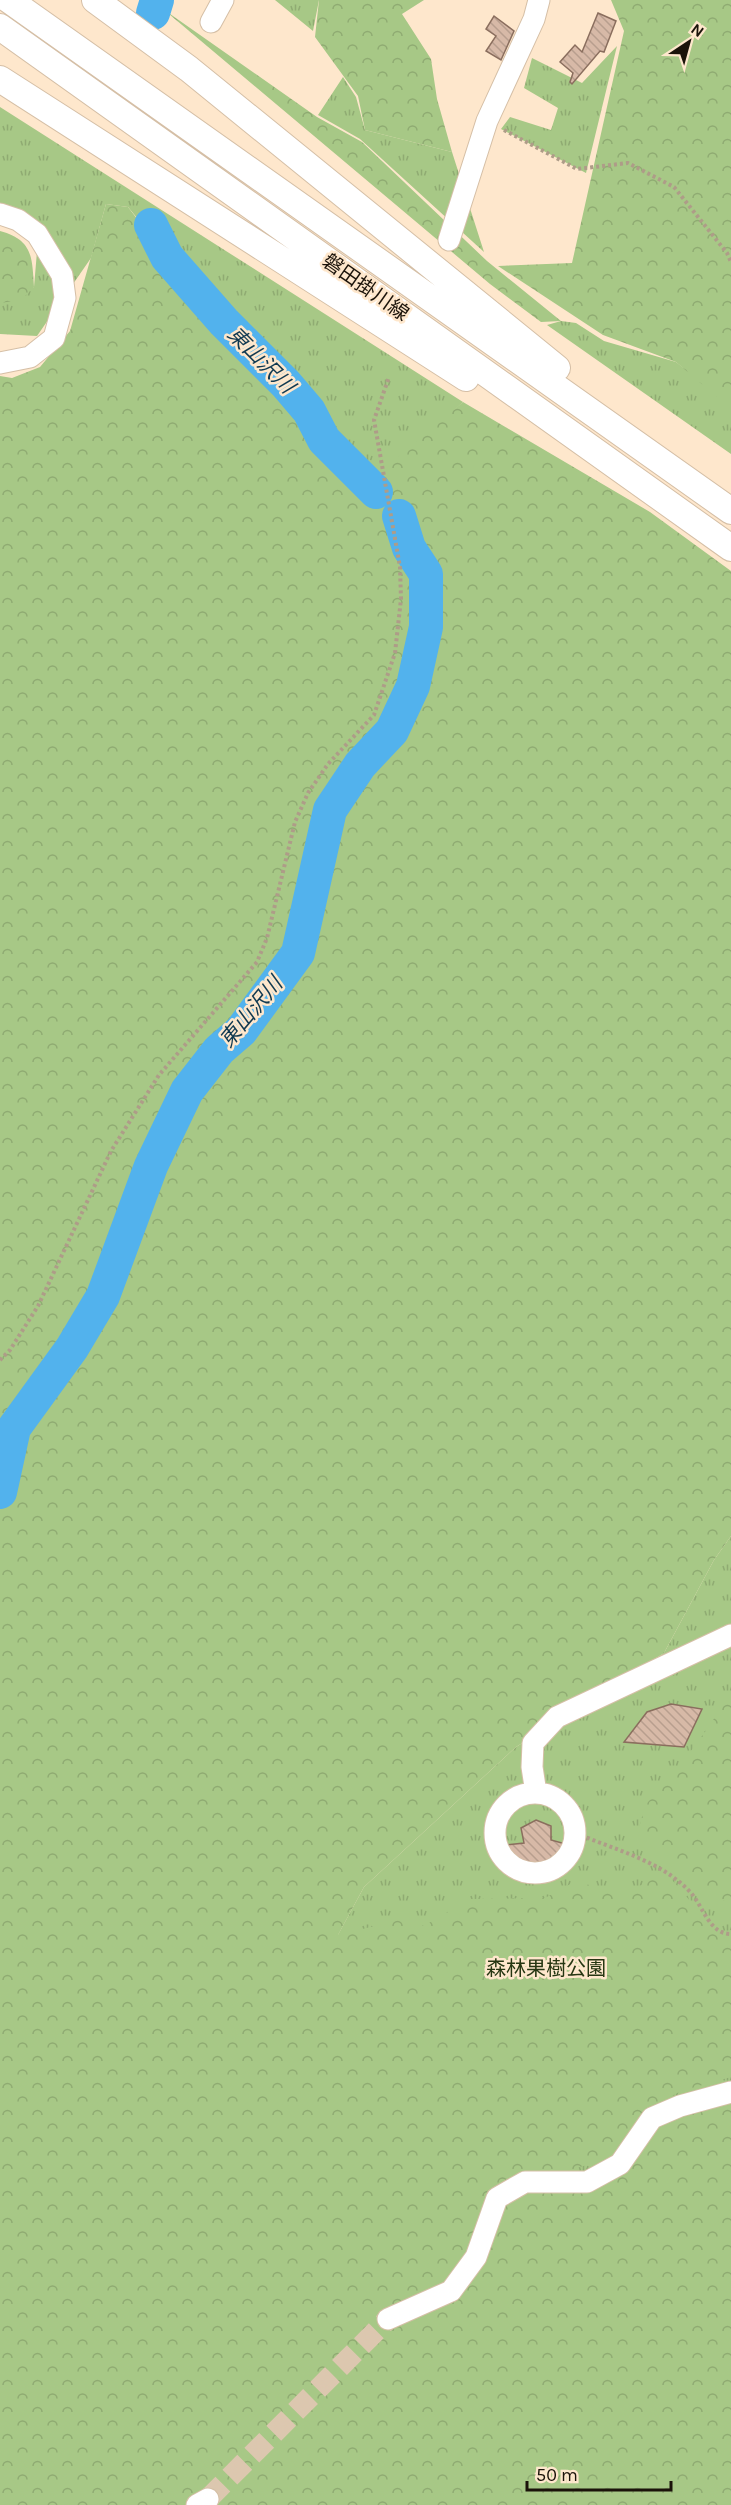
<svg xmlns="http://www.w3.org/2000/svg" width="731" height="2505" viewBox="0 0 731 2505" font-family="Karla,'Noto Sans JP',sans-serif">
<style>
.grass{fill:url(#grass-tufts)}
.forest{fill:url(#forest-crowns)}
.lines{fill:none;stroke-linecap:round;stroke-linejoin:round}
.river{stroke:#52b2ed;stroke-width:34}
.building{fill:url(#building-back-hatch);stroke:#8a6e5e;stroke-width:1.5}
.minor-tunnel{stroke:#dcc7af;stroke-width:21;stroke-dasharray:21 10;stroke-linecap:butt}
.minor-casing{stroke:#d5bfa6;stroke-width:23}
.major-casing{stroke:#d5bfa6;stroke-width:28}
.path{stroke:#ae9c88;stroke-width:4;stroke-dasharray:3 3;stroke-linecap:butt}
.minor{stroke:#fff;stroke-width:21}
.major{stroke:#fff;stroke-width:26}
.labels{text-anchor:middle;stroke-width:5;stroke-linejoin:round;paint-order:stroke}
.street-label{font-size:20px;fill:#1b130a;stroke:#fee7cc}
.park-label{font-size:20px;fill:#263612;stroke:#fee7cc}
.water-label{font-size:21px;font-style:italic;fill:#103951;stroke:#fee7cc}
</style>
<defs>
<pattern id="grass-tufts" width="24" height="20" patternUnits="userSpaceOnUse" patternTransform="scale(1.5)"><rect width="24" height="20" fill="#a7c886"/><path d="M3 7l-1-3M5 7V3M7 7l1-3M15 17l-1-3M17 17v-4M19 17l1-3" fill="none" stroke="#8fab72"/></pattern>
<pattern id="forest-crowns" width="20" height="18" patternUnits="userSpaceOnUse" patternTransform="scale(1.5)"><rect width="20" height="18" fill="#a7c886"/><path d="M2 6a3 3 0 1 1 6 0M12 15a3 3 0 1 1 6 0" fill="none" stroke="#8fab72"/></pattern>
<pattern id="building-back-hatch" width="6" height="6" patternUnits="userSpaceOnUse" patternTransform="scale(1.5)"><rect width="6" height="6" fill="#d7b9a7"/><path d="M-1 5l2 2M0 0l6 6M5-1l2 2" fill="none" stroke="#b89e8e"/></pattern>
</defs>
<rect width="100%" height="100%" fill="#fee7cc"/>
<path class="grass" d="M275,0H319L313,31Z
M617,46L586,173L501,129L510,117L551,130L558,108L524,88L532,58L582,83Z
M343,77L356,97L365,130L452,152L484,252L360,139L318,115Z
M0,107L463,402L392,468L333,454L128,207L106,204L91,258L37,336L0,334V301L34,287L39,228L0,212Z
M561,321L576,323L604,341L676,362L731,405V454L547,325Z
M731,1536V2084L601,2175L525,2182L328,2032L309,1988L364,1887L516,1747L664,1653L714,1560Z"/>
<path class="forest" d="M319,0H424L402,14L431,59L437,99L452,152L365,130L358,96L315,37Z
M611,0H731V409L676,362L603,335L498,266L572,263L624,31Z
M163,9L317,117L362,142L487,261L561,321L541,322L490,284Z
M106,204L128,207L217,323L278,385L328,454L390,463L463,402L650,512L731,571V1536L714,1560L664,1653L516,1747L364,1887L338,1935L403,1919L424,1926L469,1899L545,1898L574,1882L610,1889L638,1887L665,1872L712,1926L724,1934L731,1930V2077L681,2091L649,2108L618,2150L597,2162L563,2172L601,2175L676,2108L731,2084V2505H0V376L12,378L40,367L70,331Z
M0,231C33,240 32,257 34,287L21,300L0,303Z
M731,1691V1903L712,1897L669,1858L637,1836L645,1805L671,1778L710,1725Z"/>
<g class="lines">
<path class="river" d="M153,13L157,0
M151,225L167,257L224,322L286,384L309,411L324,440L376,492
M0,1492L14,1428L72,1348L103,1296L151,1166L187,1091L219,1050L241,1031L298,953L330,810L360,765L392,731L413,686L426,627V574L409,548L399,516"/>
</g>
<path class="building" d="M598,13L616,21L604,52L600,51L572,84L570,82L573,73L560,62L575,45L582,52Z
M494,16L514,31L501,60L486,51L496,36L486,29Z
M671,1704L702,1709L684,1747L624,1742L647,1712Z
M536,1820L551,1826V1840L569,1845L562,1858L547,1866L528,1867L512,1858L505,1845L524,1843L521,1828Z"/>
<g class="lines">
<path class="minor-tunnel" d="M208,2499L388,2319"/>
<g class="minor-casing">
<path id="minor" d="M211,22L223,0
M0,214L18,220L37,234L62,275L65,298L54,338L30,357L0,363
M449,240L487,121L534,19L539,0
M536,1793L532,1767L533,1743L557,1717L731,1635
M495 1833a40 40 0 1 1 80 0a40 40 0 1 1-80 0Z
M388,2319L451,2291L476,2257L497,2198L525,2182H587L620,2164L652,2118L680,2106L731,2092
M197,2505L208,2499"/>
</g>
<g class="major-casing">
<path id="major" d="M9,0L731,511
M95,0L189,69L557,368
M0,27L731,548
M0,79L466,378"/>
</g>
<path class="path" d="M504,130L577,169L628,163L674,187L727,253L731,262
M0,1360L10,1350L38,1306L111,1151L159,1075L257,962L267,938L295,822L308,793L328,764L374,715L395,653L401,599L400,567L374,420L389,377
M576,1833C614,1850 661,1860 691,1893C703,1906 709,1934 731,1934"/>
<use href="#minor" class="minor"/>
<use href="#major" class="major"/>
</g>
<g class="labels">
<g class="street-label">
<text transform="translate(366 287) rotate(35)" y="7">磐田掛川線</text>
</g>
<g class="park-label">
<text x="546" y="1975">森林果樹公園</text>
</g>
<g class="water-label">
<text transform="translate(261 360) rotate(45)" y="7">東山沢川</text>
<text transform="translate(251 1012) rotate(-50)" y="7">東山沢川</text>
</g>
</g>
<g transform="translate(689 42) rotate(36)" stroke="#fee7cc" stroke-width="4.5" paint-order="stroke">
<path d="M0-4.5L10 22L0 15L-10 22Z" fill="#1b130a"/>
<text y="-9" font-size="16" font-weight="bold" text-anchor="middle" fill="#1b130a">N</text>
</g>
<path d="M527 2481v9h144v-9" fill="none" stroke="#1b130a" stroke-width="3"/>
<text x="536" y="2481" font-size="18" fill="#1b130a" stroke="#fee7cc" stroke-width="4.5" paint-order="stroke">50 m</text>
</svg>
